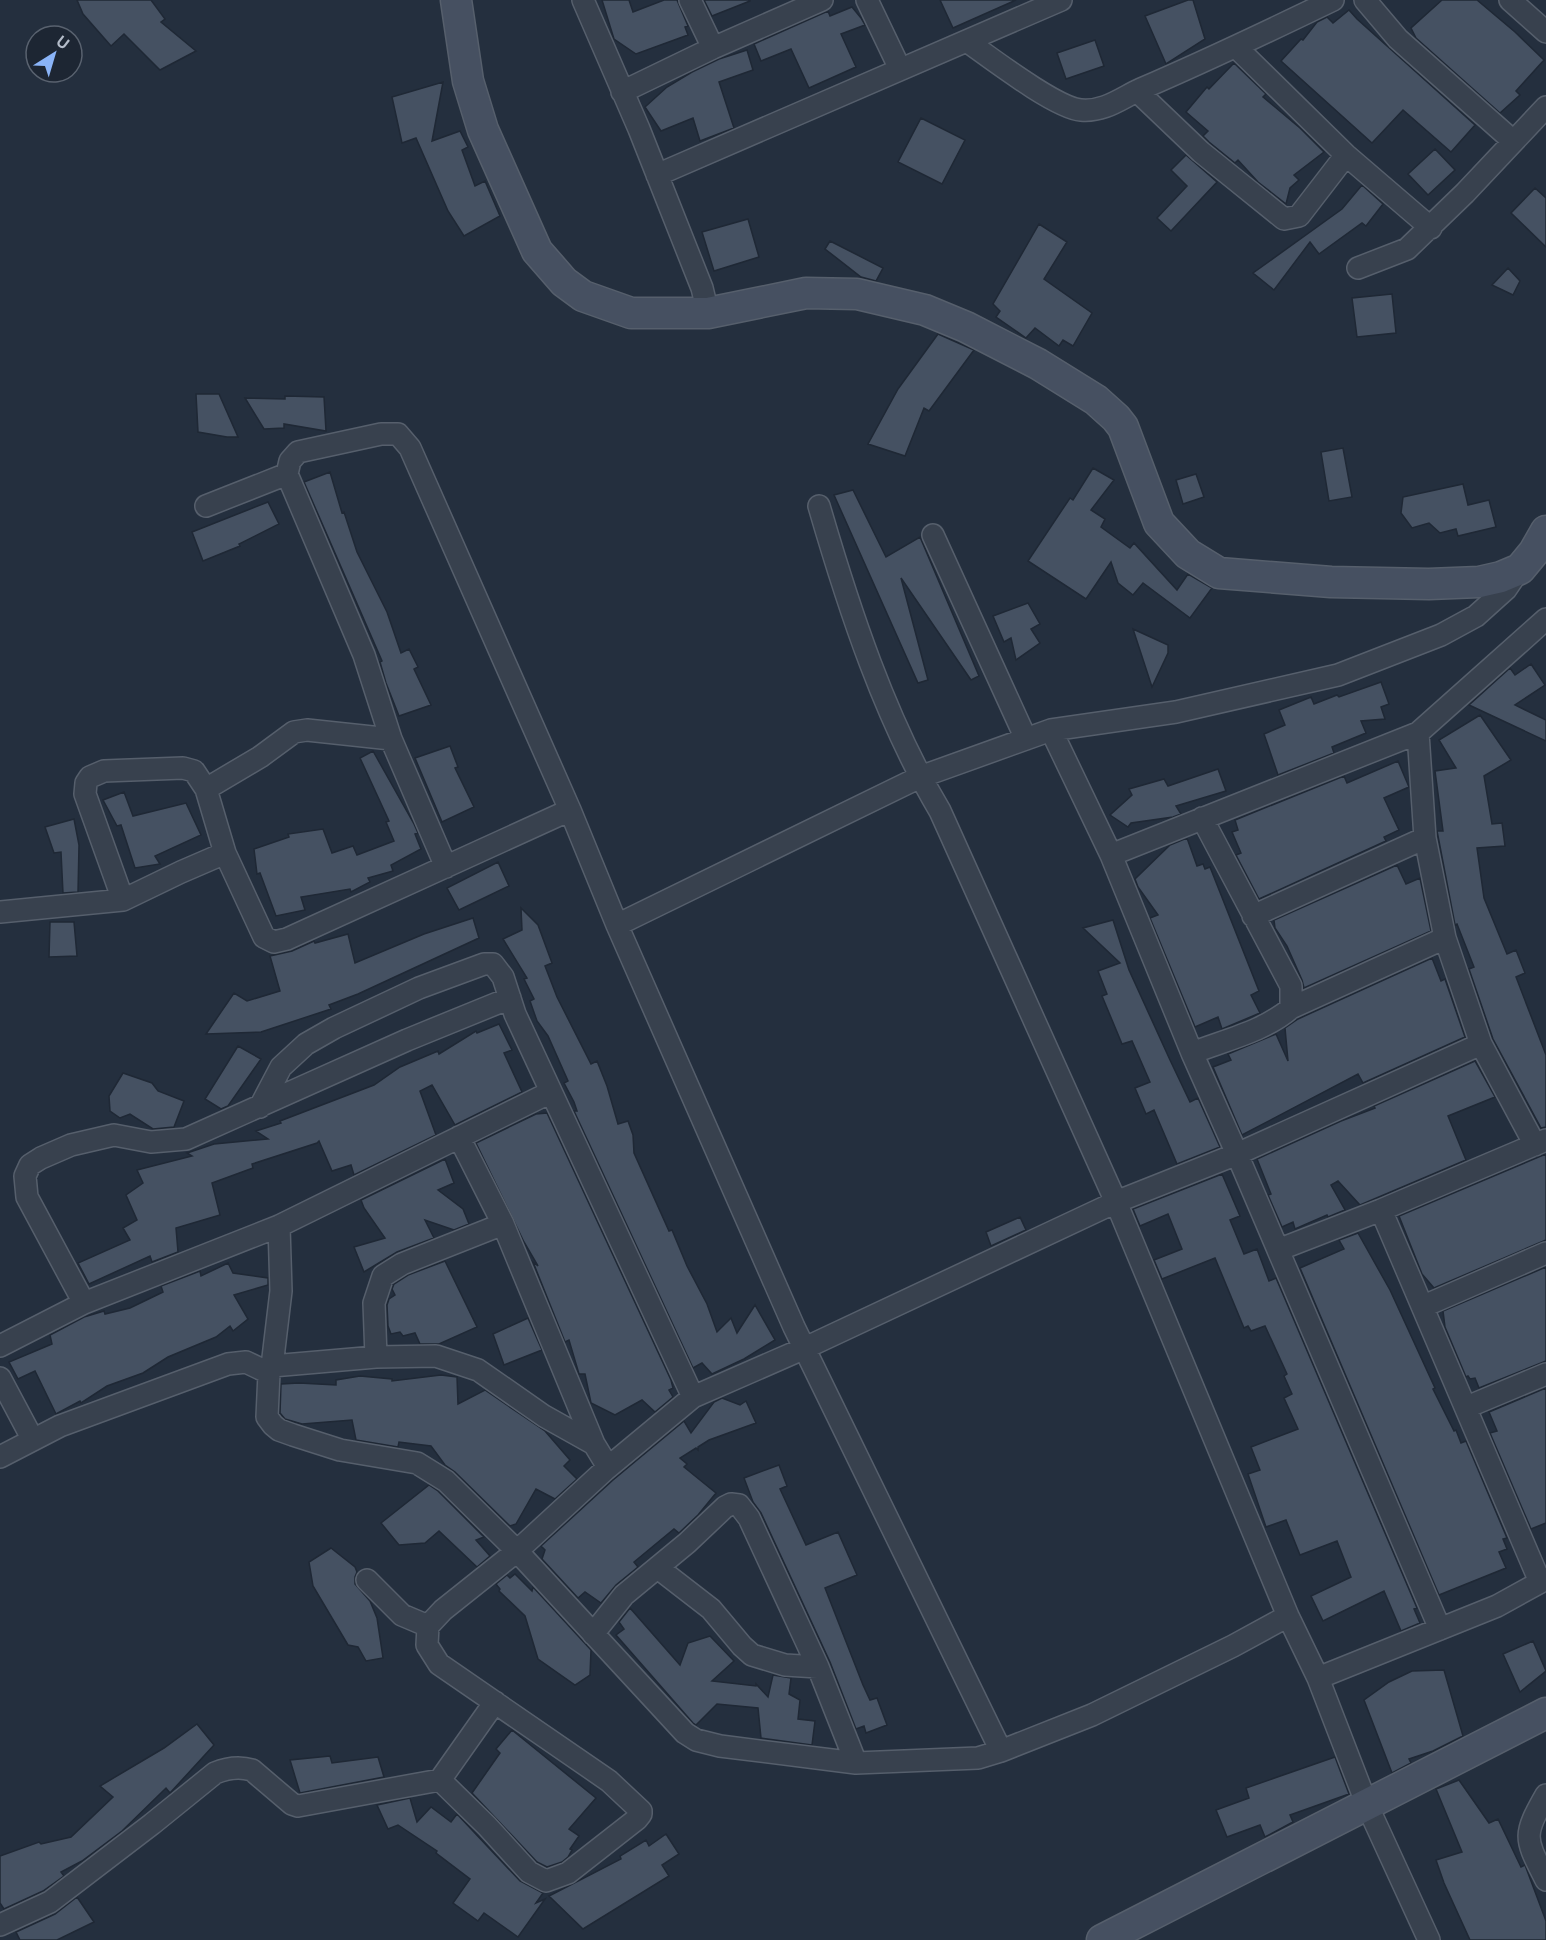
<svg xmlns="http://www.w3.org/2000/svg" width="1546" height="1940" viewBox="0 0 1546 1940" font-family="Figtree,sans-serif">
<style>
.building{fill:#455162;stroke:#1f2835;stroke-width:1.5}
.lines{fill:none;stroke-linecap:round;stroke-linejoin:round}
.street-casing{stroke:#565f6c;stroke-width:24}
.secondary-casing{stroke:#565f6c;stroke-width:33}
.street{stroke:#38414e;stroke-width:21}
.secondary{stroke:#465061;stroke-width:30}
</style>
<rect width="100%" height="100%" fill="#242f3e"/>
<path class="building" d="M77,0H151L165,19L161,22L196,51L160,70L124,34L111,46L83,14Z
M602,0H629L633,12L664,0H677L688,26L685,27L688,35L636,54L614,39Z
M704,0H750V1L712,16Z
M940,0H1016L953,28Z
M1188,0H1193L1205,39L1166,64L1145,16Z
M1442,0H1477L1515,32L1544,60L1516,91L1520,95L1500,113L1416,38L1411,28Z
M852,7L861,18L865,25L841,34L856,67L809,88L791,49L761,61L754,44L828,11L830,16Z
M1349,10L1357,19L1475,125L1451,152L1403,110L1372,143L1281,61L1301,39L1303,40L1317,22L1327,17L1333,23Z
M1095,40L1104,66L1066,79L1057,53Z
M747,50L753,70L719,82L734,128L700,141L693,118L661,131L645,107L667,87L692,72L719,59Z
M1234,63L1266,94L1263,97L1300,128L1324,152L1294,175L1299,180L1290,188L1286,204L1258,182L1238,160L1235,163L1209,142L1203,136L1208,131L1186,112L1207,87L1209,89Z
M443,82L432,141L460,131L468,147L462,150L475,186L485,181L500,216L464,236L448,211L416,138L402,143L392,97Z
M921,118L965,140L942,184L898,162Z
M1435,149L1455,170L1428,195L1408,174Z
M1186,155L1217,182L1171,231L1157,218L1187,186L1171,170Z
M1362,185L1383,204L1366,226L1362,223L1319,254L1310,242L1274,290L1253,273L1342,209Z
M1535,188L1546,198V247L1511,213Z
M748,219L759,257L714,271L702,232Z
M1039,224L1067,242L1044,279L1092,313L1073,346L1063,340L1059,346L1035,328L1026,338L996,317L1000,311L993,304Z
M830,241L883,268L876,281L861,277L825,249Z
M1508,268L1520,281L1513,295L1492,285Z
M1392,294L1396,333L1357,337L1352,298Z
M938,334L974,350L929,411L924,408L905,456L868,444L898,389Z
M196,394H219L238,437H227L198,432Z
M285,396L324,397L326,431L284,424V428L264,429L245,398L285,399Z
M1343,448L1352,497L1329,501L1321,452Z
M1093,468L1114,480L1091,510L1105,519L1101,527L1130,548L1134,543L1177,590L1188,574L1212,588L1190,618L1143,583L1133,595L1118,583L1111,562L1086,599L1028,561L1070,498L1073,500Z
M330,472L342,513L344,512L357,552L387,612L401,653L409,649L418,667L414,669L431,705L399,716L386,683L380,662L382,661L304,482Z
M1196,474L1204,497L1183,504L1176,480Z
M1463,484L1468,505L1489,500L1496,527L1458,536L1456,529L1440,533L1429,523L1412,528L1401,513L1403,497Z
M853,490L886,557L920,537L979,676L971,680L901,578L928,680L918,683L834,495Z
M268,502L279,524L239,544L240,546L203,561L192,532Z
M1028,603L1040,624L1031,629L1040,643L1016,660L1011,638L1004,642L993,616Z
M1133,629L1168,645V653L1152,687Z
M1531,664L1545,685L1515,705L1546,720V741L1469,705L1510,668L1515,675Z
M1381,682L1389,704L1381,707L1385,719L1361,721L1366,733L1332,747L1334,753L1278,775L1264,734L1285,725L1279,710L1311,697L1314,704L1337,695L1339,697Z
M1480,715L1511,760L1484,776L1492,824L1502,823L1505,846L1477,848L1484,898L1507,954L1516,950L1525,973L1516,977L1546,1055V1127L1541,1128L1493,1039L1469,969L1474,967L1457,924L1455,925L1438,836L1437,831H1443L1435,771L1456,768L1439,740Z
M450,746L458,767L455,768L474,807L442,822L415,758Z
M373,751L414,824L418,833L415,834L421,849L391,865L393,871L368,878L370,882L351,892L350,889L301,897L305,910L276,916L260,873L257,874L254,849L289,837L288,834L323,829L332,853L353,846L357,855L394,841L386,822L389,821L360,758Z
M1398,761L1409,787L1384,798L1399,830L1384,837L1386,841L1259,899L1236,855L1241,853L1232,832L1238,830L1235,820L1344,776L1347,783Z
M1218,769L1226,791L1176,806L1181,814L1173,817L1131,823L1128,827L1110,815L1132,795L1129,789L1164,779L1168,786Z
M124,792L133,816L186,803L201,835L155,856L160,864L135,868L121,825L117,826L103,800Z
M74,819L79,845L78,892L63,893L61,852L54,853L45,827Z
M1187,838L1197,866L1203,864L1205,869L1210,867L1259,991L1251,995L1260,1013L1222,1029L1218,1017L1195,1027L1150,918L1158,915L1138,887L1135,879L1170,845Z
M498,862L509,886L459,910L447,888Z
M1397,865L1406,884L1420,878L1431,931L1304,988L1302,980L1287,946L1275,928L1274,920Z
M521,908L538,925L552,963L545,966L557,997L591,1064L597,1061L607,1086L618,1124L628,1121L633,1135L634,1153L669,1231L672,1230L687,1266L707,1304L717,1332L731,1318L737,1333L755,1305L775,1340L744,1359L712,1374L702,1363L693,1368L574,1111H577L574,1102L564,1083L568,1081L548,1036L537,1021L530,1001L534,999L524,979L527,978L503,939L522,930Z
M473,918L479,938L358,994L329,1005L331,1009L261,1032L206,1034L234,993L247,1001L280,991L270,956L292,951L314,941L315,943L348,934L355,963L424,934Z
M1113,920L1129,970L1170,1060L1190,1102L1198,1098L1220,1147L1177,1164L1154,1110L1146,1114L1135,1088L1150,1082L1132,1041L1122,1044L1102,996L1107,994L1098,971L1120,963L1083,928Z
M50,922H74L77,956L49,957Z
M1432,958L1441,981L1445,979L1465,1037L1363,1083L1358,1074L1242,1135L1213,1067L1231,1060L1228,1054L1276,1034L1288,1061L1285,1028L1298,1019Z
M499,1024L512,1050L504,1053L522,1092L455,1125L432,1085L420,1091L436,1135L354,1175L351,1165L332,1171L319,1141L317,1143L252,1164L253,1168L212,1183L220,1215L176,1228L178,1252L152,1262L150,1256L89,1284L78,1263L130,1240L123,1228L137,1220L126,1195L143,1183L137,1170L192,1156L187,1153L214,1144L268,1139L256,1131L281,1123L280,1121L374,1085L400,1067L438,1051L439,1054L476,1031L477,1033Z
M238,1046L261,1059L228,1106L221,1109L205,1099Z
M1475,1061L1495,1097L1448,1116L1466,1160L1360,1205L1338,1181L1331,1185L1345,1210L1328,1217L1327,1215L1295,1229L1293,1222L1282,1227L1268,1195L1271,1194L1257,1159L1341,1121L1375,1108L1374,1106Z
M123,1073L152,1083L158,1091L184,1101L174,1127L153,1129L130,1114L120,1118L110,1111L109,1096Z
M547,1113L671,1380L673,1388L669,1390L673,1397L655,1412L642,1400L615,1415L591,1403L585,1374H579L569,1340L565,1342L533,1262L538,1266L524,1242L476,1143L536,1114Z
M1546,1154V1240L1434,1288L1422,1274L1399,1216Z
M445,1159L454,1183L438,1190L463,1209L469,1224L454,1230L425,1220L434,1238L397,1252L364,1272L354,1247L385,1238L364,1208L361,1200Z
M1222,1174L1240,1216L1230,1220L1244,1254L1257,1249L1269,1281L1276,1278L1417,1608L1414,1609L1420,1623L1401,1631L1384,1591L1323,1621L1311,1596L1351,1577L1337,1541L1300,1555L1286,1520L1266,1527L1248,1474L1260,1470L1251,1447L1298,1429L1284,1398L1292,1394L1284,1376L1287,1374L1265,1326L1251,1331L1248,1326L1244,1328L1215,1258L1162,1279L1154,1260L1182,1249L1168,1214L1140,1226L1133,1209Z
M1020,1217L1026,1230L991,1246L986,1232Z
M1358,1233L1390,1290L1435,1388L1433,1389L1454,1431L1456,1430L1461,1443L1466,1441L1507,1538L1503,1539L1507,1549L1499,1552L1506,1568L1439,1595L1300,1268L1344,1249L1339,1240Z
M445,1261L477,1327L439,1344H420L415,1333L403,1336L400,1332L391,1334L388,1326L387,1305L389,1299L395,1295L392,1289L394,1284L408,1275Z
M228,1263L233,1273L268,1278V1285L234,1295L248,1319L233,1331L230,1326L216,1337L168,1357L143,1373L107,1386L81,1403L80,1401L56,1414L35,1371L18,1379L9,1362L52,1344L50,1335L84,1317L104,1311L105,1314L130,1308L163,1292L161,1286L200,1271L201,1276Z
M1546,1267V1361L1479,1388L1475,1378L1470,1379L1468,1376L1466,1377L1445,1327L1443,1311Z
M528,1318L542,1350L504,1365L493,1334Z
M441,1375L457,1377L458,1404L485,1390L545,1431L570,1460L564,1466L577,1479L555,1499L536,1489L516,1524L510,1526L455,1472L445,1465L431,1446L399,1442L398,1447L356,1440L352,1420L302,1424L285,1419L280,1413L281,1384L299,1383L336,1385V1380L360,1376L392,1379V1381Z
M1546,1388V1523L1531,1529L1490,1433L1497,1431L1489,1412Z
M722,1398L740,1405L746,1401L756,1423L709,1440L698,1447V1450L696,1448L680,1458L687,1464L684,1467L716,1493L698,1515L679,1533L674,1529L634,1562L638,1567L616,1585L601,1603L585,1592L578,1598L542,1559L545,1550L541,1546L613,1480L684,1421L691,1433L714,1402Z
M779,1465L787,1486L780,1489L806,1545L838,1532L857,1575L825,1588L863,1685L870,1700L877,1698L887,1725L866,1733L864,1726L856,1729L830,1662L761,1513L753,1502L744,1478Z
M429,1485L438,1491L484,1537L476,1540L490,1556L477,1567L439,1531L425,1543L399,1545L381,1523Z
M331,1548L355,1567L357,1572L355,1577V1584L370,1601L377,1618L383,1658L366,1661L358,1647L348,1645L313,1586L309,1562Z
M515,1574L532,1591L533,1587L591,1650L590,1675L575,1685L538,1659L525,1616L499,1591L500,1589L496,1584L507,1575L510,1578Z
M630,1608L680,1665L688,1643L710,1636L734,1661L712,1681L756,1686V1684L768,1697L773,1675L791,1678L789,1694L800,1700L798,1719L815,1721L812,1745L761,1738L758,1708L717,1704L696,1725L693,1723L616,1635L624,1629L619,1622Z
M1533,1641L1546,1671L1520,1692L1503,1654Z
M1444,1670L1463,1736L1433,1751L1409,1759L1411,1763L1392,1773L1364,1700L1389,1682L1412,1671Z
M197,1724L214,1745L170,1793L166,1788L122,1831L82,1861L61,1872L64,1876L43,1891L4,1909L0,1903V1856L39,1842L41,1844L71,1837L113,1797L100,1786L164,1748Z
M512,1730L596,1798L569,1829L579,1836L570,1849L572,1850L568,1857L562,1862L547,1867L537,1862L472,1793L500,1753L496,1749Z
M330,1756L332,1763L378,1757L384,1777L300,1793L290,1760Z
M1335,1757L1349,1794L1290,1815L1293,1822L1265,1837L1260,1825L1227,1837L1216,1810L1249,1798L1246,1788Z
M1459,1780L1489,1823L1498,1819L1521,1867L1525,1865L1546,1921V1940H1470L1444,1883L1436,1860L1462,1852L1436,1789Z
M410,1798L417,1822L431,1807L451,1822L457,1814L520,1881L543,1893L536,1903L545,1899L518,1937L484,1913L478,1921L453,1903L470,1879L436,1853L437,1851L398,1825L388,1829L377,1805Z
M666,1834L679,1854L662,1865L669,1876L583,1929L549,1896L621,1859L620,1856L646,1840L649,1846Z
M77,1897L94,1922L57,1940H20L16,1932L55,1914Z"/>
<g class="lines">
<g class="street-casing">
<path id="street" d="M583,0L639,129L702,288L708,313
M690,0L713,48
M867,0L900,69
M1365,0L1398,39L1513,141
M1510,0L1546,32
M968,42C992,59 1056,108 1081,110C1105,112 1121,98 1141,89C1206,61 1269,31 1333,0
M1236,47L1346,155L1431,228
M1137,91L1201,152L1284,219L1299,216L1346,155
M622,92L713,48L822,0
M657,175L1061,0
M1358,268L1407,249L1465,193L1546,107
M206,506L287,474
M819,506C849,609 885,719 940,811L1116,1202L1288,1616L1318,1678L1367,1805L1429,1940
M933,535L1026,739
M1051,730L1111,855L1418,733
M206,789L260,757L294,732L307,730L391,739
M1111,855L1192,1053L1237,1154L1481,1044
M446,867L391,739L364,655L287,474L290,461L298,452L381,434H398L410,448L570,810L617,925L794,1327L1001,1751L1092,1715L1233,1646L1288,1616
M123,900L85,794L86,783L90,777L104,771L183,768L194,771L206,789L225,853
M0,912L123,900L181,872L225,853L264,937L274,942L287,939L570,810
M1253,916L1425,838
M617,925L920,777L1051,730L1176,712L1338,675L1441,635L1476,616L1506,589L1519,570
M1291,1008L1445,938
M1192,1053C1225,1040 1265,1031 1291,1008V986L1202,818
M260,1107L281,1067L306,1044L334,1028L419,988L484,964H493L503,977L515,1014L693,1397
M459,1137L503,1224L594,1444L608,1467
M1535,1145L1481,1044L1445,938L1425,838L1418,733L1546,619
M1381,1210L1546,1140
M279,1226L281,1291L272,1366L269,1373L267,1417L273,1425L279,1430L293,1435L340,1450L417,1463L446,1481L517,1551L685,1733L696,1740L720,1746L856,1763L978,1758L1001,1751
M1278,1250L1440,1629
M84,1303L27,1197L25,1176L30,1165L41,1158L71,1145L114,1135L151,1142L186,1139L407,1040L510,998
M1424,1306L1546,1253
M0,1346L84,1303L279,1226L551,1092
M376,1357L374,1303L383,1276L402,1264L503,1224
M272,1366L376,1357L436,1356L478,1370L544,1416L594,1444
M0,1378L33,1440
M1467,1407L1546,1374
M0,1457L60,1426L228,1364L246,1362L269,1373
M658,1568L711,1609L742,1646L752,1655L785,1665L818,1667
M367,1580L402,1615L428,1626
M593,1634L624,1595L687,1543L725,1507L731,1504L739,1505L749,1518L818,1667L856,1763
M1318,1678L1497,1606L1546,1579
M440,1780L487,1826L529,1872L546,1881L568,1873L637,1819L641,1814V1811L609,1781L439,1664L427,1645L428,1626L443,1610L517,1551L605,1470L693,1397L805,1348L1116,1202L1237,1154L1278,1250L1381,1210L1540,1582
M1546,1795C1522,1837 1525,1838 1546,1880
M0,1925L50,1902L152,1824L215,1773C227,1768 239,1766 252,1770L292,1804L298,1806L440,1780L495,1702"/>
</g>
<g class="secondary-casing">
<path id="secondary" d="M456,0L468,81L483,130L537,251L564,282L583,296L631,313H708L806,293L857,294L925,310L966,327L1038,364L1096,400L1116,418L1123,427L1159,523L1188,554L1219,573L1331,582L1429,584L1479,582L1501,577L1520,569L1534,552L1546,531
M1102,1940L1546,1713"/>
</g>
<use href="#street" class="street"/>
<use href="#secondary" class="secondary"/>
</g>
<g transform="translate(54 54) rotate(37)"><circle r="28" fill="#1d2633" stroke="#59626f" stroke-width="1.5"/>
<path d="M0-4.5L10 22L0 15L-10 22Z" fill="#8ab4f8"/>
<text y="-9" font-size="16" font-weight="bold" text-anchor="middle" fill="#b4bcc9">U</text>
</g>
</svg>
